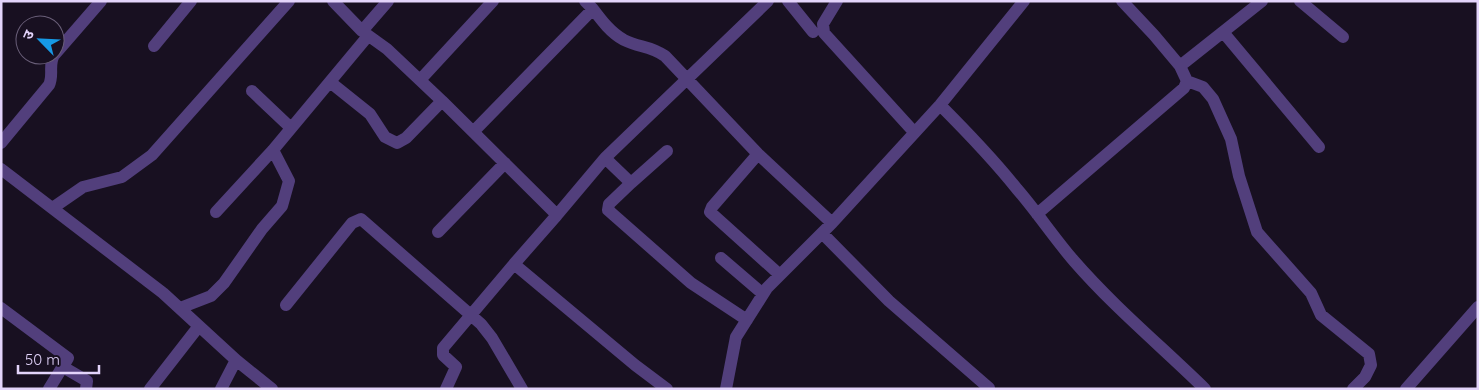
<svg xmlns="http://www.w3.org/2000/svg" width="1479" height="390" viewBox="0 0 1479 390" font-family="Quicksand,'Noto Sans Devanagari',sans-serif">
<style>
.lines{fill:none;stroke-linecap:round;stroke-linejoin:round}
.minor{stroke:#523f7c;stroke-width:12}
</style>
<rect width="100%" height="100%" fill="#181021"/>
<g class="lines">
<path class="minor" d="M333,1L362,31L387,49L442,101L557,215L514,264L635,365L667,389
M788,1L813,32
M837,1L823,24L824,33L914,132
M1300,1L1343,37
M593,9C602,21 611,33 624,40C640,48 649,45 665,56L758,154L832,223
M362,31L388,1
M1223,32L1319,147
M154,46L191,1
M55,54L101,1
M1180,66L1262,1
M420,80L493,1
M1187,81L1203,87L1213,99L1231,139L1239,176L1257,232L1311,293L1321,315L1369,354L1371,365L1365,377L1353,389
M330,82L370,114L385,137L397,143L406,138L442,101
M252,91L291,128
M940,105C967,132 993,159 1017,189C1037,212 1054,238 1074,261C1114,307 1161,346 1205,389
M474,131L593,9L585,1
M1,143L49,85C54,75 48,65 54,55
M758,154L712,207L710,212L780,275
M605,158L768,1
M1,169L163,293L236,360L272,389
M631,183L667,151
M54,207L83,187L122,177L152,155L289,1
M216,212L273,150L368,36
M1037,214L1184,88L1187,81L1180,66L1154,35L1122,1
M557,215L605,158L631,183L609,204L608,210L691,283L747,320
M438,232L505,163
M822,233L889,301L989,388
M721,258L763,294
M286,305L352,223L361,219L481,324L492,338L522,389
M1,308L68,358L49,389
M180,308L211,296L224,283L262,229L282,206L289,181L273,150
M63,367L87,381L86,389
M150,389L199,326
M221,389L236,360
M446,389L456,367L443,355V348L514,264
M726,389L736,337L767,288L832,223L940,105L1024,1
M1406,389L1478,307"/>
</g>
<rect width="1479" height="390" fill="none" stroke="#e3d4fb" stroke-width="5"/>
<g transform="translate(40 40) rotate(294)"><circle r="24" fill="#181021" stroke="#695e78"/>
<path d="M0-4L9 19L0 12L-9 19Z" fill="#1699e5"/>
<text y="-8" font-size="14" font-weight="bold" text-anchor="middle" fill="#e3d4fb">उ</text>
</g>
<path d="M18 365v8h81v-8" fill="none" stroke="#e3d4fb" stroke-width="2.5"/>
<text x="25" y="365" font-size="15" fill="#e3d4fb" stroke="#181021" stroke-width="4" paint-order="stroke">50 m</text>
</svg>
